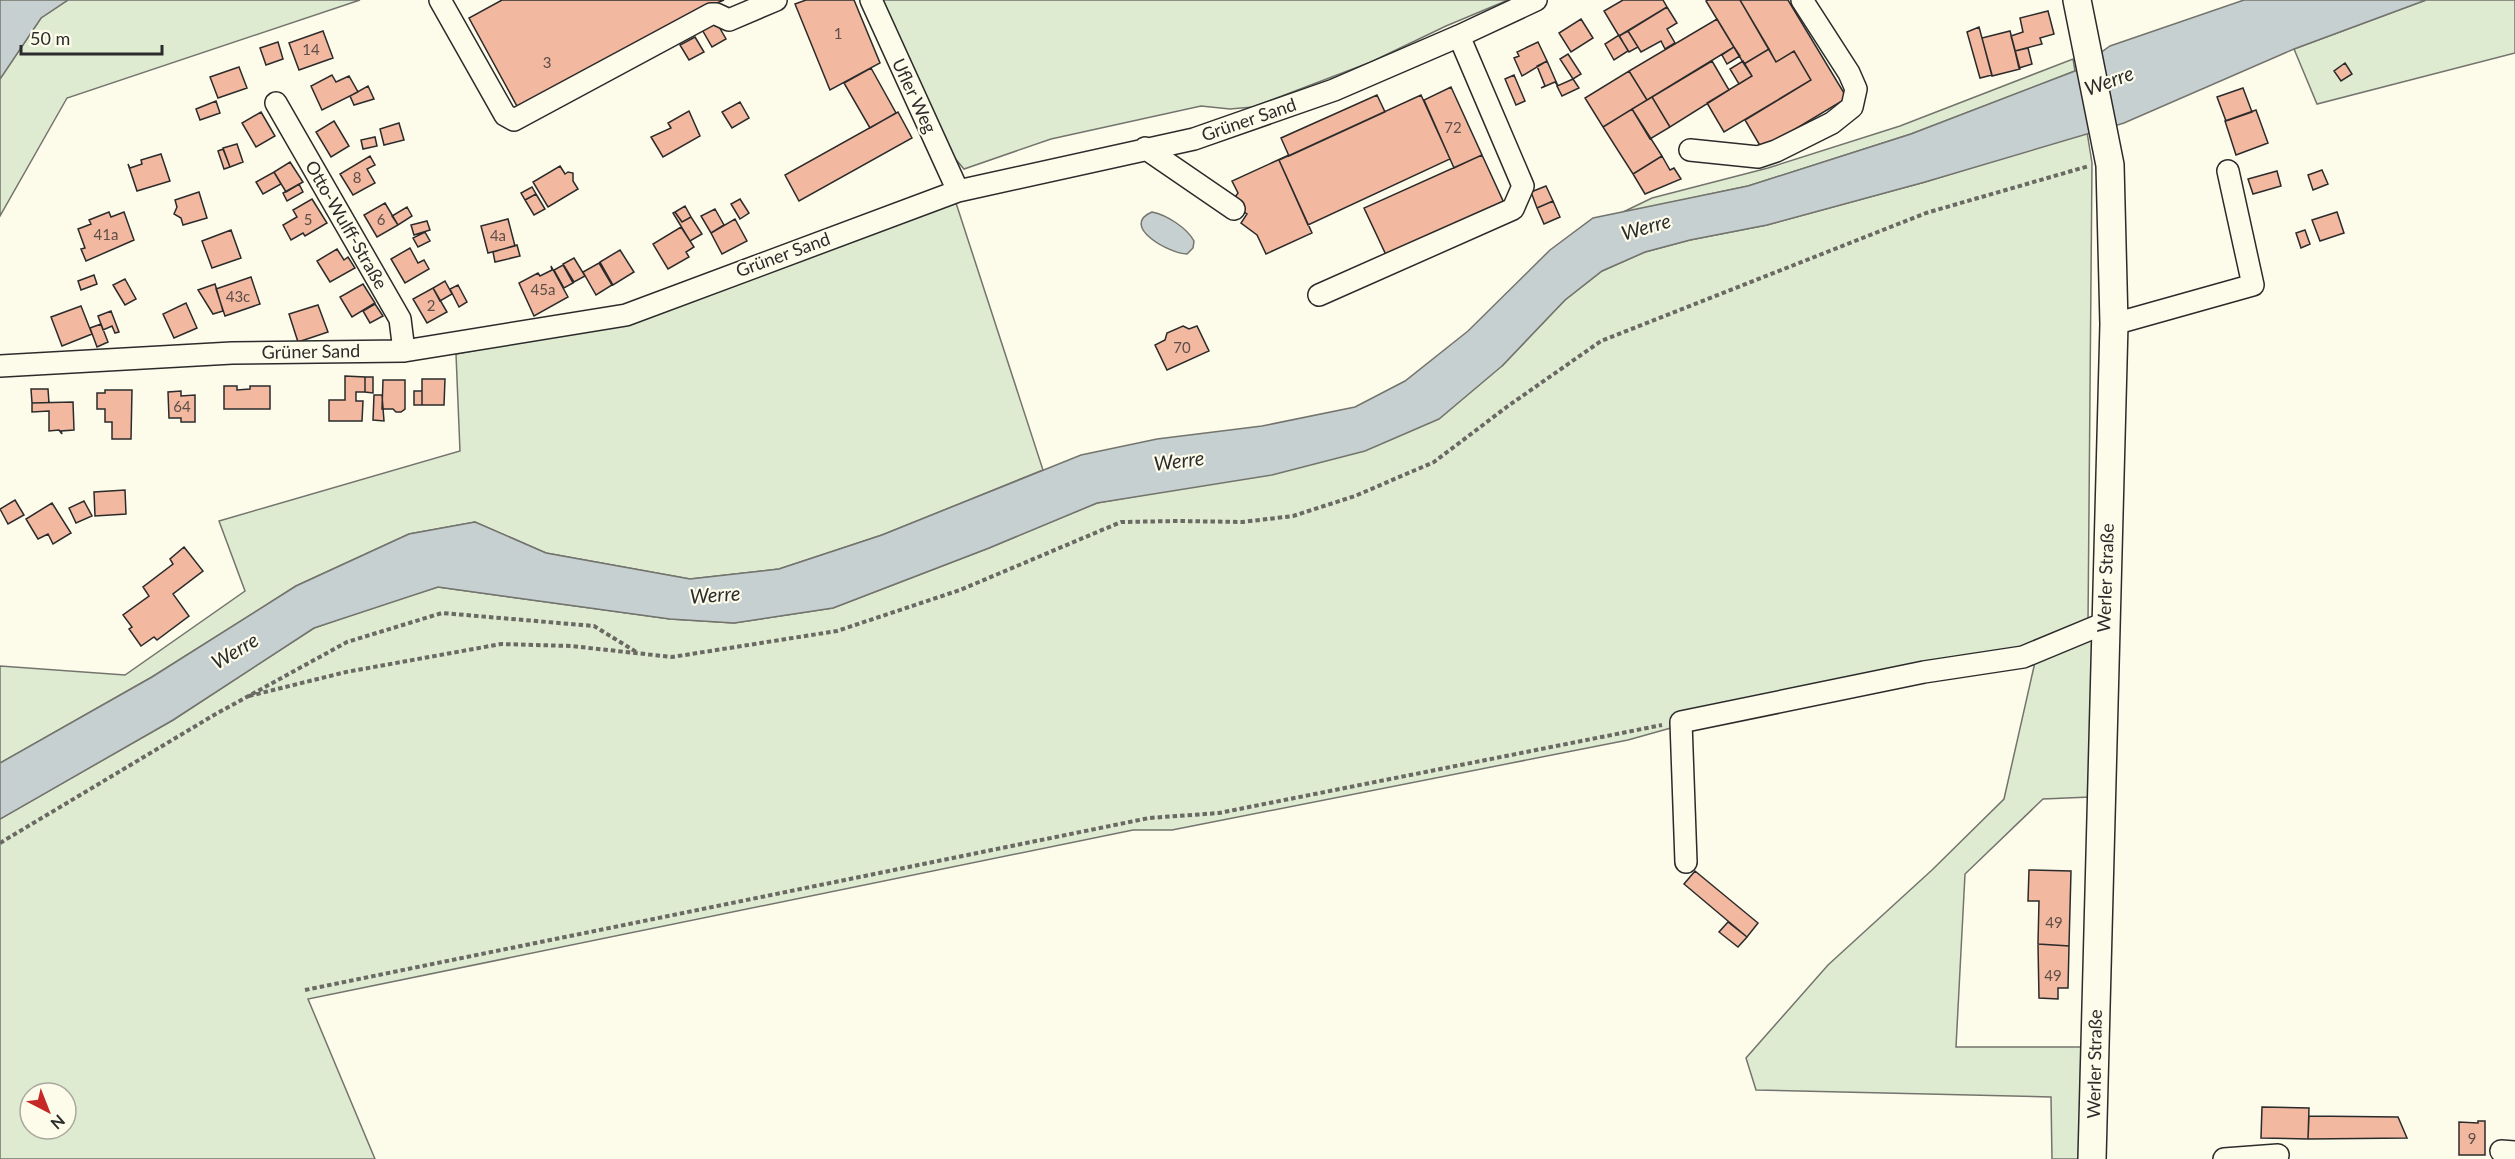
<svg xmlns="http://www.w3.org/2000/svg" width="2515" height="1159" viewBox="0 0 2515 1159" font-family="Lato,sans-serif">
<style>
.green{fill:#deebd1;stroke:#74746e;stroke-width:1.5;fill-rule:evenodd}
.water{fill:#c7d0d0;stroke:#74746e;stroke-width:1.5}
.building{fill:#f2b8a0;stroke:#2b2b2b;stroke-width:1.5}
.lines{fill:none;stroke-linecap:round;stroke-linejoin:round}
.minor-casing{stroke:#2b2b2b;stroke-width:24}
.major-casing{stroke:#2b2b2b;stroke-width:30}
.path{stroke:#6a6964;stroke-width:4;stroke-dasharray:4.5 3;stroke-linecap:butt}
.minor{stroke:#fdfbea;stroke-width:21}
.major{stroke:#fdfbea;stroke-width:27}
.labels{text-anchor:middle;stroke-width:4.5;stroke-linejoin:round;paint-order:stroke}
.number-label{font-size:15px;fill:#5d4e48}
.street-label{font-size:18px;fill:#2b2b2b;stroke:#fdfbea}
.water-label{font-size:20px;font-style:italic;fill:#2b2b2b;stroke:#fdfbea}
</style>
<rect width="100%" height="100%" fill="#fdfbea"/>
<path class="green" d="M68,0H360L67,98L0,216V79L41,18Z
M883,0H1508L1446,26L1371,62L1253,107L1230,109L1201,106L1051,139L964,169L953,156Z
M2426,0H2515V53L2317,104L2294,49Z
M2073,59L2075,71L1911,134L1748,186L1621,213L1652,198L1768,168L1900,126Z
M2087,132L2092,163L2088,623L2020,649L1842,680L1628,740L1172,830H1133L308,999L375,1159H0V819L173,720L314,628L373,607L438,587L670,619L734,623L833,608L989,548L1097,503L1178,489L1502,366L1565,300L1602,271L1645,252L1690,240L1767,225L1925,182ZM30,1093H66V1129H30Z
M956,203L1043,470L882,535L779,569L690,579L546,553L475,522L409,534L296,586L152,677L0,763V666L125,675L245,591L219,521L460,451L456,354L628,321Z
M2092,635L2090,797L2043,799L1965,874L1956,1047H2081L2079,1159H2052L2051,1097L1756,1090L1746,1058L1828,965L1932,870L2004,799L2035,662Z"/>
<path class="water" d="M0,0H68L41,18L0,79Z
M2244,0H2426L2294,49L2124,123L1925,182L1767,225L1690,240L1645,252L1602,271L1565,300L1502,366L1439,419L1365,451L1272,475L1097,503L989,548L833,608L734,623L670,619L438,587L314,628L173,720L0,819V763L152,677L296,586L409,534L475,522L546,553L690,579L779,569L882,535L1081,455L1157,439L1262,426L1355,407L1405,381L1468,331L1550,250L1593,218L1748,186L1911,134L2075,71L2110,46Z
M1152,212C1167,215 1187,228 1194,241L1193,248L1187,254C1170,254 1119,226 1152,212Z"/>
<path class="building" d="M502,0H724L688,15L518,108L469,18Z
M806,0H854L880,63L830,90L795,4Z
M1623,0H1663L1667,7L1619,36L1604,11Z
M1708,0H1740L1769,49L1744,64L1706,1Z
M1740,0H1788L1847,98L1762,149L1745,120L1811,80L1794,51L1776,62Z
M1667,7L1677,23L1667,29L1675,43L1665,49L1661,41L1641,52L1628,31Z
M2048,11L2054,34L2040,38L2042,44L2015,51L2011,36L2023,32L2020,18Z
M714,18L726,39L712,47L700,26Z
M1581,19L1593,38L1571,52L1559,33Z
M1717,19L1734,47L1647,100L1629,71Z
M1979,27L1992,75L1980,78L1967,32Z
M323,31L333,58L299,70L289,43Z
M1628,31L1638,47L1629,52L1619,36Z
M2010,31L2020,69L1992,76L1982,38Z
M1619,35L1628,51L1614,60L1605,44Z
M695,37L704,52L689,60L680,45Z
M278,42L283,59L266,65L260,48Z
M1538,42L1547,61L1522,76L1514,58L1519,56L1517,52Z
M1734,47L1740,56L1727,64L1722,55Z
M2028,48L2032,64L2019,68L2015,51Z
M1769,49L1776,62L1794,51L1811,80L1724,132L1707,103L1752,76L1744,64Z
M1568,54L1581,74L1573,79L1560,59Z
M1547,61L1558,86L1555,82L1541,88L1545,86L1537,66Z
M1712,61L1729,90L1670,127L1652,97Z
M1743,61L1752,76L1739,84L1730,69Z
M2345,63L2352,74L2341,81L2334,71Z
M239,67L247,88L218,98L210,77Z
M871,68L896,113L870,128L844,83Z
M1629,71L1647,100L1603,127L1585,98Z
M332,75L336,82L349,76L358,92L322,110L311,86Z
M1514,75L1525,101L1516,105L1505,79Z
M1573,79L1579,88L1562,96L1557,86Z
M368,86L374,99L354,105L350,96Z
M1451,87L1482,155L1454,168L1424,100Z
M2243,88L2252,112L2226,121L2217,97Z
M1377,95L1385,112L1289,156L1281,138Z
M1421,95L1450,159L1308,225L1279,160Z
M1652,97L1670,127L1650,139L1632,109Z
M216,101L220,113L200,120L196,109Z
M740,102L749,118L732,128L722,112Z
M1632,109L1662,156L1633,174L1603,127Z
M2256,110L2268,143L2236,155L2225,121Z
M689,111L700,136L663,157L651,137L671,128L668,123Z
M261,112L275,136L256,147L242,123Z
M898,112L912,138L799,201L785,175Z
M334,121L349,146L331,157L316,132Z
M399,123L404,140L384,145L380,129Z
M375,137L377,146L363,149L361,140Z
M237,144L243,162L230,167L223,148Z
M223,149L230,167L224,169L218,151Z
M161,154L170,181L137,191L128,164L130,168L142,164L141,160Z
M1289,155L1279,160L1312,233L1266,254L1257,235L1241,223L1247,214L1231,203L1238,193L1232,181Z
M1482,155L1504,203L1387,257L1364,208Z
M370,156L375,165L367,169L375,183L353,195L340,174Z
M1662,156L1670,170L1674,168L1681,179L1645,194L1633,174Z
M290,162L303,182L286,192L274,172Z
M560,166L565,174L568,172L573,173V181L578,189L548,207L533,182Z
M2322,170L2328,184L2313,190L2308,175Z
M2277,171L2281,186L2253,194L2248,179Z
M274,172L281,184L263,194L256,182Z
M299,184L303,192L287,201L283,193Z
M1546,186L1553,201L1537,208L1531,192Z
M532,187L536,194L525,200L521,193Z
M199,192L207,218L183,225L181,218L174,214L177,207L175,200Z
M536,194L545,209L534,215L525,200Z
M312,199L327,223L305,236L303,233L291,240L283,225L297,217L293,210Z
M740,199L749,213L740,219L731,204Z
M1553,201L1560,217L1544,224L1537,208Z
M385,203L398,225L377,237L364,215Z
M685,206L691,217L682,222L675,212Z
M407,207L412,216L398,225L392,216Z
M715,209L724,225L711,233L701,216Z
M109,212L111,217L124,212L134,240L86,261L81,249L85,248L78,229L91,224L89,220Z
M675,212L682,222L691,217L702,234L690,241L673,213Z
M2337,212L2344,233L2320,241L2312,220Z
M508,219L515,246L488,253L481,226Z
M735,219L747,241L722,254L711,233Z
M427,221L430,230L414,235L411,225Z
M681,227L694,247L686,252L689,257L668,269L653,244Z
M231,230L241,258L212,268L202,241Z
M2305,230L2310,244L2301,248L2296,233Z
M425,232L430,241L418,247L413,238Z
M517,245L520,256L495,262L493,252Z
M410,248L418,263L424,260L429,269L405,283L391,259Z
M337,249L344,260L348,257L355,268L330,282L317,261Z
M620,250L634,272L613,285L600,262Z
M574,258L585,276L574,282L563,264Z
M599,263L612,285L596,295L583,272Z
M563,265L573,283L564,288L554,270Z
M551,266L568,297L534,316L519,283L538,273L540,276L552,270Z
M94,275L97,284L81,290L78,281Z
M251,277L260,304L225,316L216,289Z
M125,279L136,299L125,305L113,285Z
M445,281L452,294L440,301L433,288Z
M215,284L223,311L213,314L198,290Z
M363,284L375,303L352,317L340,297Z
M458,285L467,302L459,307L450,289Z
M433,288L447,312L427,323L413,299Z
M186,303L197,328L174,338L163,314Z
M375,304L383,316L370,323L363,311Z
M318,305L328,332L298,342L289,314Z
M81,306L92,334L62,346L51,317Z
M111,311L119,332L115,333L112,326L103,330L98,316Z
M101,324L108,342L97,347L90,328Z
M1183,326L1189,329L1197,326L1209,351L1167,370L1155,345L1165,340L1167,333Z
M345,376L365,377V392H356V401H363L362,421H329V400H345Z
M365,377H373V393L365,392Z
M422,379H445L444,405H422Z
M383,380H405V409L401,412H396L393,409H382Z
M224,386H237V390L250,389V386H270V409H224Z
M31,389H48L49,403H32Z
M105,390H132L131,439H112V422H105V409H97V393H105Z
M181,391V396L195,395V422H181V418H169L168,392Z
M414,391H422V405H414Z
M374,395H382L384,421L373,420Z
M73,402L74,430L61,431L62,434L59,430L49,431V411L32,412V403Z
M125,490L126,514L95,516L94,492Z
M15,500L24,515L8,524L0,509Z
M84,501L92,516L76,523L69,508Z
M52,503L71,533L53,544L48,534L38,539L26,519Z
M184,547L203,571L173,594L189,616L157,640L154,637L141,646L129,629L132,627L123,615L149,596L143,587L173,564L170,559Z
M2029,870L2071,871L2069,946L2038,944L2039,901H2028Z
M1695,871L1758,923L1747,937L1684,884Z
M1728,922L1747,937L1738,947L1719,932Z
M2038,944L2069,946L2068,988H2058V999L2039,998Z
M2262,1107L2309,1108L2308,1139L2261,1138Z
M2309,1116L2398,1117L2407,1138L2308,1139Z
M2478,1121H2485V1155H2459V1122L2478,1123Z"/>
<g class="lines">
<g class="minor-casing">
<path id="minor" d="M440,0L505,115L514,120L711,14H716L729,20L776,0
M871,0L958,191
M276,103L400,319L404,351
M1145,148L1234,209
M1690,150L1758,157L1776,151L1832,123L1852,107L1856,89L1849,73L1802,0
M1319,295L1513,209L1523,186L1459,36
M2114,324L2253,285L2228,171
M0,366L232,353L404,351L626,315L958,191L1194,139L1334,90L1459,36L1536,0
M1686,862L1681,722L1924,672L2023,657L2105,623
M2501,1151L2515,1152
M2224,1159L2278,1155"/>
</g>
<g class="major-casing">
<path id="major" d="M2077,0L2110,165L2114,324L2092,1159"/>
</g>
<path class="path" d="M249,696L346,672L501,644L571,646L672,657L837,631L960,590L1121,522L1178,521L1242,522L1293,516L1355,496L1434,462L1508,406L1601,341L1926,213L2089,166
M0,843L214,715L347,642L442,613L594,626L638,653
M305,990L1149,818L1219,813L1662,725"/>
<use href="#minor" class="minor"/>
<use href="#major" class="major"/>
</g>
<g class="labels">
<g class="number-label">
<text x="838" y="39">1</text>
<text x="311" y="55">14</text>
<text x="547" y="68">3</text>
<text x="1453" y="133">72</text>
<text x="357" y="183">8</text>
<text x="308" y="225">5</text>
<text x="381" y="225">6</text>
<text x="106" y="240">41a</text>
<text x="498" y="241">4a</text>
<text x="543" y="295">45a</text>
<text x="238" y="302">43c</text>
<text x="431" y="311">2</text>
<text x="1182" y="353">70</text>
<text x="182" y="412">64</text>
<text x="2054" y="928">49</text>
<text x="2053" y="981">49</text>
<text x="2472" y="1144">9</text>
</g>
<g class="street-label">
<text transform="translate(914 96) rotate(65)" y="6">Ufler Weg</text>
<text transform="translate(1249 120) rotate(-19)" y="6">Grüner Sand</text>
<text transform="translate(346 225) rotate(60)" y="6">Otto-Wulff-Straße</text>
<text transform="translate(783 255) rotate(-20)" y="6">Grüner Sand</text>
<text transform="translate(311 352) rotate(-1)" y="6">Grüner Sand</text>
<text transform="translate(2106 578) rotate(-88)" y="6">Werler Straße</text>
<text transform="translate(2095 1064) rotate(-89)" y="6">Werler Straße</text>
</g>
<g class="water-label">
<text transform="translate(2109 81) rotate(-20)" y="7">Werre</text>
<text transform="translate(1646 227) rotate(-16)" y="7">Werre</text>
<text transform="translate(1179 461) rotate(-7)" y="7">Werre</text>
<text transform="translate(715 595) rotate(-4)" y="7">Werre</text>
<text transform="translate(235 651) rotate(-31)" y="7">Werre</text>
</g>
</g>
<g transform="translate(48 1111) rotate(138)"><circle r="28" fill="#fdfbea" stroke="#a9a89e" stroke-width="1.5"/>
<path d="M0-4.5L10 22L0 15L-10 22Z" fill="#c62828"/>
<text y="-9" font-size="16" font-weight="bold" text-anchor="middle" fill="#2b2b2b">N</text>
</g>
<path d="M21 45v9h141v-9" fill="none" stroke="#2b2b2b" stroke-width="3"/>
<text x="30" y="45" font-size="18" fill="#2b2b2b" stroke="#fdfbea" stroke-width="4.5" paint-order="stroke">50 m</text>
</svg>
